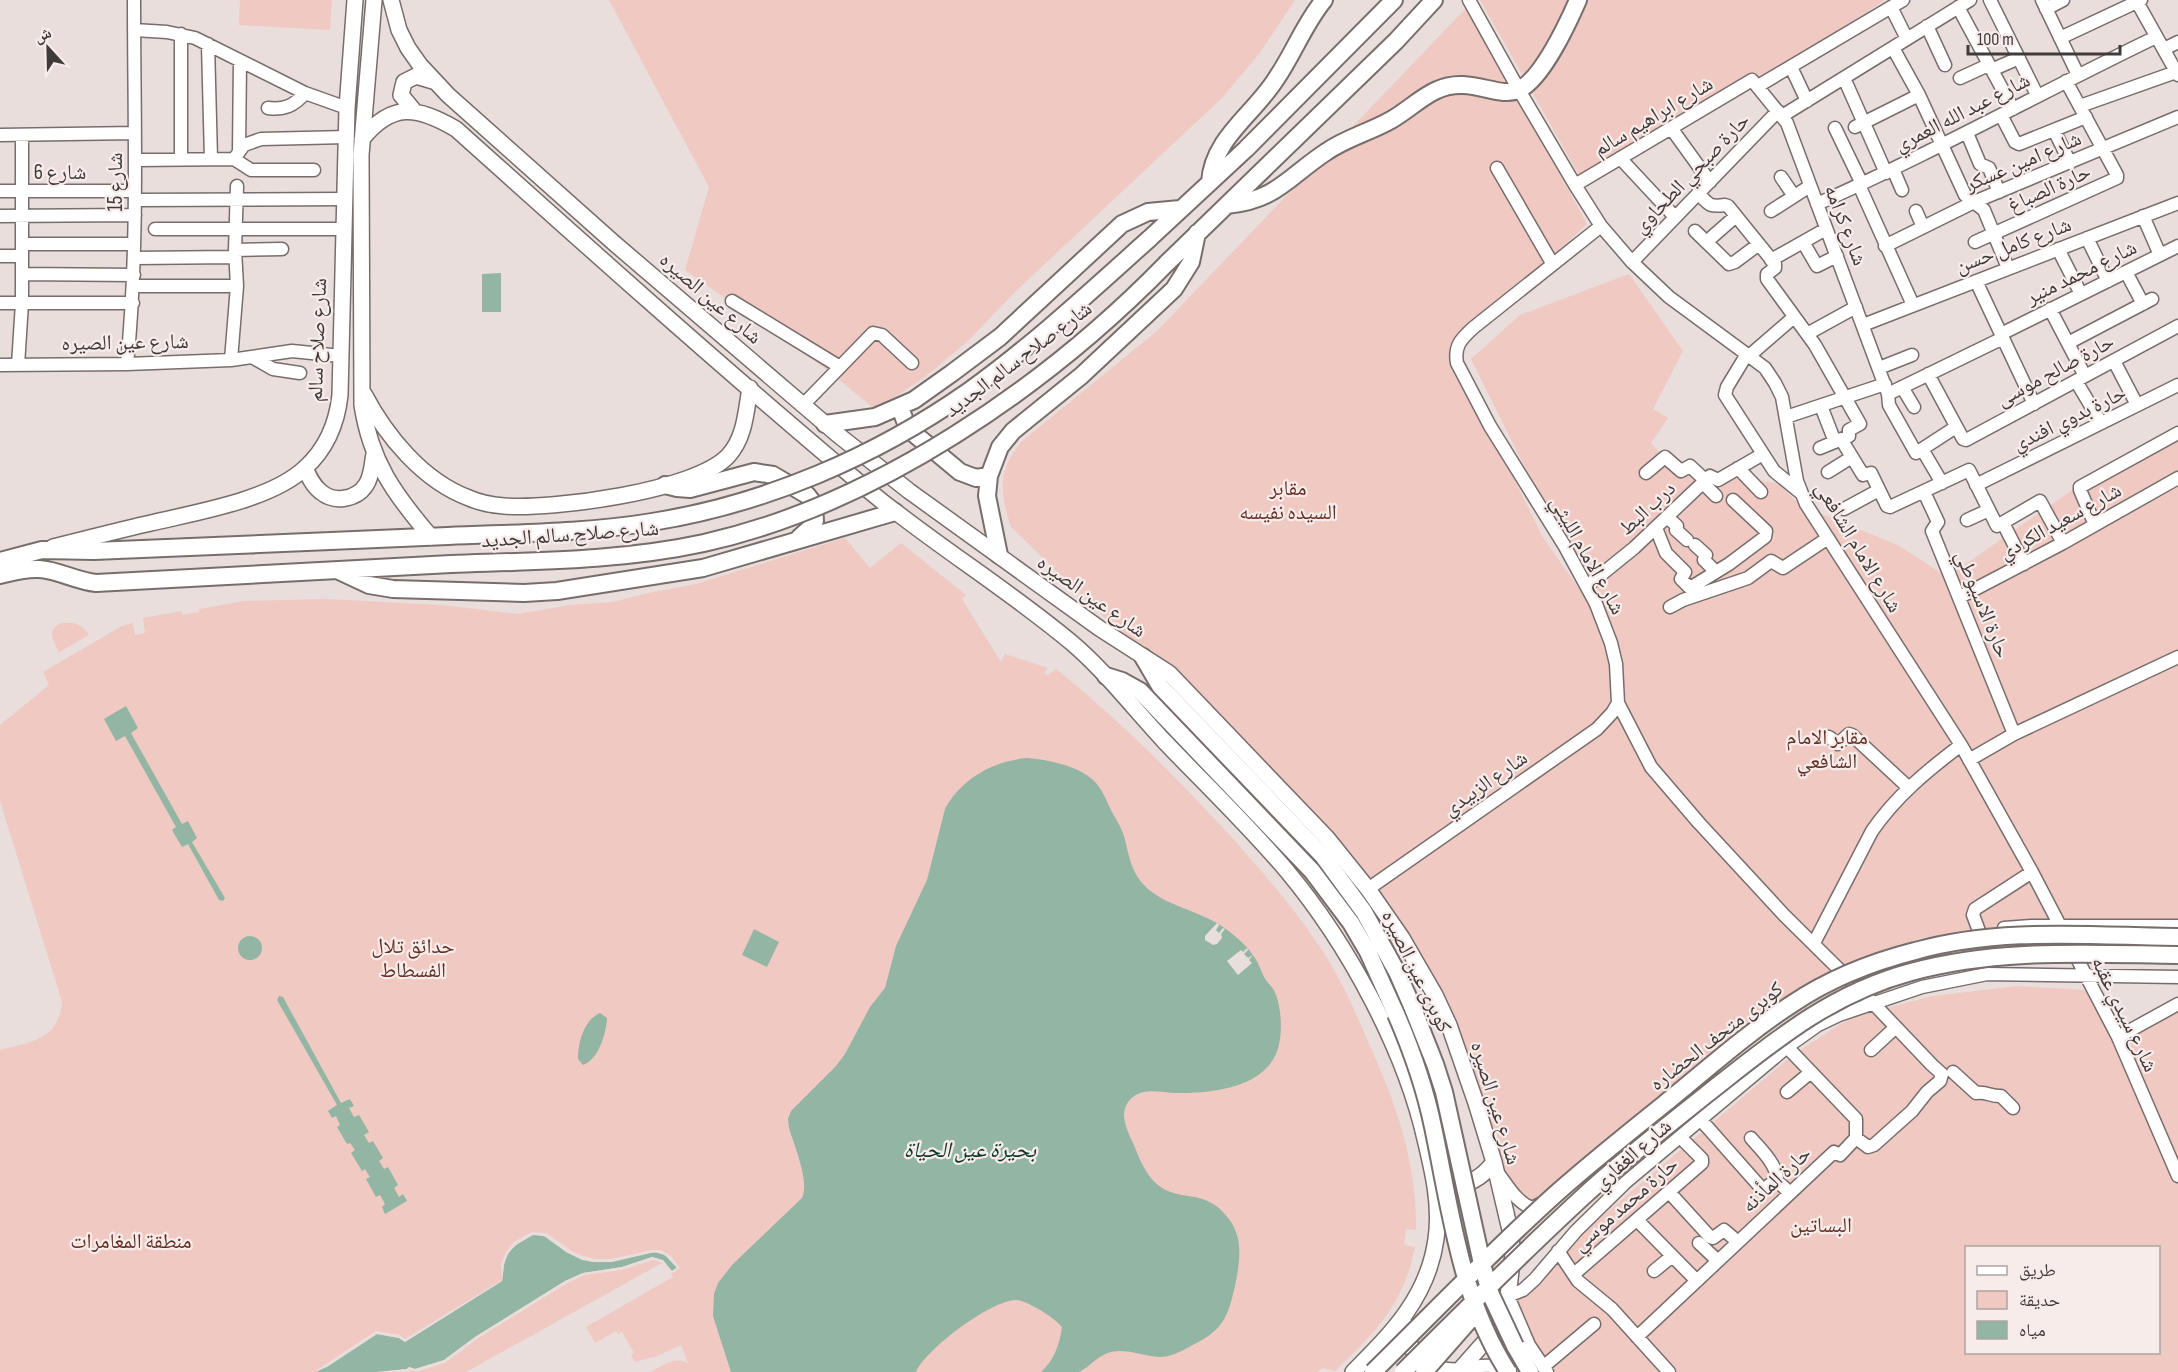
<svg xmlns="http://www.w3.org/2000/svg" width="2178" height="1372" viewBox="0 0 2178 1372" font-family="'Sofia Sans Condensed','Noto Naskh Arabic',sans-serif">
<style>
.green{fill:#efc9c2;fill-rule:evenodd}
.water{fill:#93b5a3}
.pier{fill:#e9dedc}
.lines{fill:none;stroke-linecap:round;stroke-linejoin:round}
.minor-casing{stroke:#776e6c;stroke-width:15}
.major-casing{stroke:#776e6c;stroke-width:18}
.highway-casing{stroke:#776e6c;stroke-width:20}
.minor{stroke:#fff;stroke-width:12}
.major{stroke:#fff;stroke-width:15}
.highway{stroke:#fff;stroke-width:16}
.highway-bridge-casing{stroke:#776e6c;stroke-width:20;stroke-linecap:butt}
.highway-bridge{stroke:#fff;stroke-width:16}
.labels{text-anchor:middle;stroke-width:4.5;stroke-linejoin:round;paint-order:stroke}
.street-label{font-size:21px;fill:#3f3b3a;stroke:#f7ece9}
.park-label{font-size:21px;fill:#622f26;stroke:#f7ece9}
.water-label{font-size:22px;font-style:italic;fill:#093825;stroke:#f7ece9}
</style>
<rect width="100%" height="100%" fill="#e9dedc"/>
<path class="green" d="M240,0H332L330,30L239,25Z
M609,0H1295L1259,54L1222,98L1016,291L967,342L926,376L876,410L826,369L685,270L709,187Z
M1480,0H1885L1807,51L1579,175Z
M1468,6L1587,224L1453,352L1542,536L1596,613L1612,652L1613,705L1603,719L1368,882L1329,835L1011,527C1000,492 997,472 1021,442L1157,331Z
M1629,274L1683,351L1653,409L1668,418L1651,443L1677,472L1777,483L1800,505L1900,546L1947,577L2068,493L2178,431V930L1987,931L1921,938L1854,965L1530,1206L1513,1187L1502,1162L1458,1027L1378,890L1607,725L1623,698V672L1604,609L1550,518L1471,359L1520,315Z
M845,538L870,568L901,543L966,595L962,599L1001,662L1005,654L1048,668L1044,673L1048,675L1056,669C1117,718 1171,772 1224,829C1262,871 1299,913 1329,961C1347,991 1360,1023 1374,1055C1399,1111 1417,1168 1416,1230L1406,1229L1404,1245L1415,1247C1403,1306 1376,1331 1335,1371L1322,1368L1317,1372H651C664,1365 674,1356 688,1363L681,1345L657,1356L635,1362L631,1355L634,1353L622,1332L618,1334L616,1331L595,1343L586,1327L673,1277L662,1263L466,1372H0V1050C30,1042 59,1040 62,1002L0,801V725L49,685L43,672L122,626L133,623L135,635L145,633L143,618L182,611V615L199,612V609L244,601L325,599L441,605L519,614L570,605L613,602L648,593L696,584Z
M61,623C73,622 82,623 89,635L59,652C53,641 46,630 61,623Z
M2018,986L2086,990L2118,1044L2178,1006V1372H1550L1508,1296L1794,1054L1850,1018L1932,996ZM1966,1248H2158V1352H1966Z"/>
<path class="water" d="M501,273V312H482V274Z
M126,706L138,728L131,733L182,824L188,821L197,838L192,842L225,898L223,901L219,900L188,844L182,847L172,830L176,827L125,736L116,741L104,719Z
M1027,758C1049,760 1081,766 1096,783C1103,791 1107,802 1112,812C1116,819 1121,827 1124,836C1129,854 1130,870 1144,885C1162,904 1192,909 1215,922C1229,930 1246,944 1255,958C1259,964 1261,971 1264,977C1268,984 1274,988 1276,995C1282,1011 1283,1038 1276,1054C1260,1089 1210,1093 1176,1093C1166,1093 1154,1090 1144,1092C1133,1094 1124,1103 1124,1115C1124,1126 1132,1140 1136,1150C1162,1220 1198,1176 1229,1219C1243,1238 1240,1259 1236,1281C1228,1318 1224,1330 1189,1347C1180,1352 1170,1357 1159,1357C1143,1356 1126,1348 1111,1352C1098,1355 1090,1367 1079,1372C1069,1372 1052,1372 1041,1372C1054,1361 1060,1343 1062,1327C1055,1318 1027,1300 1015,1300C990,1301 926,1349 916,1372H731L713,1316L714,1294L718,1283L732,1265L802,1198C810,1182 794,1145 789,1128L788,1119L791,1111L836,1066L845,1054L870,1007L885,988L896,946L927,880L945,809C961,779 993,761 1027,758Z
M754,929L779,942L767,967L742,955Z
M238 948a12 12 0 1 1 24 0a12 12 0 1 1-24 0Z
M279,996L283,997L341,1103L350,1099L354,1106L349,1108L354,1117L359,1115L369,1132L364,1135L369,1143L373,1141L383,1158L379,1161L384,1169L388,1167L398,1185L394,1188L399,1197L403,1194L407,1201L385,1214L382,1207L385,1204L380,1195L376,1197L366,1179L370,1177L365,1169L362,1171L351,1153L355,1150L350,1143L347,1144L337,1127L340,1125L336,1116L332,1118L328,1111L337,1105L277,1000Z
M600,1013L607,1018C606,1034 599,1059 583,1065L578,1059C578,1042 584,1020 600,1013Z
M533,1235C556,1233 572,1261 596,1262C615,1264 648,1247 664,1255C669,1258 673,1263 677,1267L672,1271L659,1259L652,1257L622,1267L583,1273L565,1281L475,1337L444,1360L415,1369L409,1367L407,1369L377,1372H317L377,1334L399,1338L405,1342L502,1281C503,1276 503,1272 504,1266C506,1251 519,1240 533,1235Z"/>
<path class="pier" d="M1217,923L1219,925L1216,930L1219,933L1223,928L1225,929L1221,934L1222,938L1217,944L1213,945L1205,940V936Z
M1247,948L1248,950L1244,954L1248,958L1253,955L1249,960L1252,963L1238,975L1227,961L1241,950L1243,952Z
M532,1232L546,1233L575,1253L594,1259H611L652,1250H661L671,1256L680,1268L671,1274L662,1263L653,1260L622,1270L584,1275L566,1284L477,1339L445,1363L416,1372L410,1370L408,1372H377L407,1369L409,1367L415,1369L444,1360L475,1337L565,1281L583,1273L622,1267L652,1257L663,1260L672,1271L677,1268L665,1255L655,1252L612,1262H594L582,1260L566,1252L544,1236L533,1235L516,1245L508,1253L504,1264L502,1281L405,1342L399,1338L377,1334L327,1367L314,1372L376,1331L400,1335L405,1339L502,1280L501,1264L506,1252L514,1242Z"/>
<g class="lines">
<g class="minor-casing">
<path id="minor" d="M1469,0L1519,90L1575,185L1601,226L1632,262L1669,297L1749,356L1765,368L1775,383L1782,397L1797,481L1806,504L1961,745L2032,872L2118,1037L2178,1176
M1990,0L2037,95
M2042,0L2078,75
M2136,0L2178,75
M1891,7L1907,39
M1958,7L2013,109
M2046,9L2063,0
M1927,26L1945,65
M134,30L167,32L195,38L305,93L347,108
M181,34V160
M2060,38L2141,0
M208,44L211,159
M1893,48L1919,95L1965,195L1984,210L2008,268
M2164,49L2178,42
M1791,67L1807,101
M1844,78L1886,173
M1960,78L1984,67L1996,68L2019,58
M1758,86L1903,0
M2080,106L2176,72
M268,108C284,110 294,106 305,93
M2001,115L2015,142L2019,144L2086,117
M1782,116L1970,0
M1855,127L1919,95
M1671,128L1710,182
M1835,128L1862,184
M2054,130L2070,163
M1967,133L1980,164L1989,168L1999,192
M0,135L135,133
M239,151L240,61
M1620,158L1675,217
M234,159L244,145L261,139L347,137
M135,160L234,159L251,170H314
M1497,168L1552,263
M1893,169L1902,190
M1781,177L1794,196
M1575,185L1752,80L1787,123L1888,394L1889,405L1916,453L1956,427
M1859,185L1913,305
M0,191H135
M1698,193C1709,205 1709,207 1725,205L1728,206L1775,264V268L1767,274V279L1815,345L1860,424L1849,430V436L1820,448
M135,200L345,199
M1817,204C1932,153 2042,92 2156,37
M1771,211L1810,186
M1916,211L1923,227
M0,216L135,215
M2143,216L2160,255
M1601,226L1473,328C1461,339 1454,346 1457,363L1490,426L1564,545L1596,604L1611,643L1616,664L1618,703L1651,767L1699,823L1784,915L1872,1002L1932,1065L1942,1074L1940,1081L1927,1092L1912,1111L1874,1145L1868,1147L1856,1138
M155,229H344
M1695,231L1729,264L1735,262L1759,244
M1712,237L1736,216
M2087,238L2108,281
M1803,242L1817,266L1837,256
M1975,242L2117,178V175L2066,81
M22,244H134
M1885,246L1974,202L2178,117
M2058,249L2081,294
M235,250L282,249
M0,256H22
M134,258L235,257
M1771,260L1826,229
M1632,262L1778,111
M2126,272L2143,304
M22,274L134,275
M1976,281L2034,404
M133,286H237
M732,301L840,367
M0,303H133
M2050,309L2085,376
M1863,325L2178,203
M1807,334L1856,307
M2001,334L2178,246
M2068,343L2152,299
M1747,354L1727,387L1725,395L1774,471L1801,493
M1749,356L1794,317
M252,357L273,369L300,373
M231,360L237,286L235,250L237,186
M2114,361L2137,405
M127,364C139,243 134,121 134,0
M0,365L127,364L231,360L292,351L341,356
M18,365L22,303V135
M1879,368L1912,355
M1928,374L1963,439L1966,440L2178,326
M2076,381L2101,423
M1902,387L1914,407
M1888,394L2003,338
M803,405L873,333L882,335L912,363
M1821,406L1835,442
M1786,417L1885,384
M1841,439L1863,475L1871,473L1887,506L1890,507L1969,470L1997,526L2040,501L2063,543
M1922,449L1942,483
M1738,468L1761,492
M1828,472L1852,457
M1646,473L1665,457L1681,471L1690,466L1705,480
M1703,483L1716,496
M1976,485L2178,385
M1924,492L1938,522L1932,531L2014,734
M1844,509L1879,490
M1667,517L1677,526L1676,530L1687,540
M1967,520L1989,510
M2003,523L2024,564
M2095,525L2080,490V487L2178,433
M1656,528L1666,553L1685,572L1681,579L1695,593
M1695,545L1706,555L1704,560L1716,572
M1587,586L1634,548L1710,476L1718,480L1763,454
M1690,588L1729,564L1765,537L1766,531L1733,500
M1960,597L2063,543L2178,478
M1670,607L1683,600L1748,578L1771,561L1783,568L1828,538
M1829,737L1838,744L1849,734L1852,735L1909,788
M1969,760L2014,734L2178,657
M1368,889L1597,729L1612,713L1618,703
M2004,928L2031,926H2178
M1979,931L1973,915L1975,909L2032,872
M1814,943L1872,831C1896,796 1928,770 1961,745
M2118,1037L2178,1004
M1871,1050L1896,1027
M1953,1072L1976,1093C1986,1091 1992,1097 2001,1096L2013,1108
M1787,1092L1811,1072
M1701,1120L1763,1190L1776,1180L1790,1193
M1751,1138C1760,1149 1778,1165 1777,1181
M1498,1173C1507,1185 1517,1203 1532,1208L1542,1203
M1669,1192L1710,1237L1713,1238L1724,1230L1738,1242
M1637,1220L1697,1281
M1699,1243L1718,1261
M1558,1251L1578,1281L1612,1309L1669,1372
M1654,1271L1671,1257
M1574,1274L1702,1163V1159L1680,1137
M1508,1296L1523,1290L1535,1279L1576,1231L1626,1182L1787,1047L1818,1025L1839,1015L1922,987L1987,974L2178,977
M1508,1296L1529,1345L1547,1372
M1637,1337L1834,1152L1840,1155L1856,1138V1119L1787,1047
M1543,1367L1594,1324
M1459,1371C1476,1365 1492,1363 1510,1370"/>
</g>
<g class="major-casing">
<path id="major" d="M374,0L361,155L362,405C371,462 394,494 431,537
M391,0L399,30L408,48L420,65L448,95L614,243L837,434L909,491L1099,628L1169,673L1327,838L1368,889L1402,938L1435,995L1449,1025L1476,1103L1494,1162L1510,1230L1513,1254L1508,1296L1489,1337L1458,1372
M415,112L401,95L404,82L416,76L433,81
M362,139C392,102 417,106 456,129C582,242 708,355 837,464C857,480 875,497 896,512C954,557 1016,596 1072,643C1106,672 1134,709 1165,742C1205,784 1249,826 1287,871C1347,943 1404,1047 1425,1139C1433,1172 1441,1206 1436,1239C1428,1297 1392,1333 1353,1372
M364,394C386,436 423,481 469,498C480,503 492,505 504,506C552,510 695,491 728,456C745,438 746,411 750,388
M305,468C309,477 313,486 321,492C334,503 356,500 366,485C372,476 372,464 374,454
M53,547C86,539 119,530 151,523C197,512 271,500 305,468C326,449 337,423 340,395L347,108L355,0
M1435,1184C1460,1190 1479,1182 1494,1162
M1407,1326C1406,1356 1431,1372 1459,1371"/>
</g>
<g class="highway-casing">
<path id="highway" d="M1210,182C1213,138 1254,114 1276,79C1294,53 1304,24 1324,0
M1227,205C1277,200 1288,177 1326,152C1346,138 1370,132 1391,120C1407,111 1421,97 1437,90C1469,75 1498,99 1518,90C1541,81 1568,23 1578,0
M1149,239L1246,149L1394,0
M1167,263L1396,41L1434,0
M900,407L905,421L912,432L960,472L976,478L989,476
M825,424L875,417L914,400L952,373L1000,337L1122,224L1148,212L1180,209
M665,485L677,488L690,489L754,472L773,475L807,495L814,504L815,521L809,529L799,538
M999,555L987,496L989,476L1000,447L1013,431L1081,376L1174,289L1191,262L1197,233
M0,561L42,550L94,551L448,536
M339,571L369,585L393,589L524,593L557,591L703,568L895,512
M0,575C13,572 25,568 39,569C58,570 76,581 96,583L451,564
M1143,657L1160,686L1323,856L1364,912L1398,974L1412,1006
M1106,676L1122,681L1140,691L1312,871L1351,923L1368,952L1396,1014
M1515,1346L1530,1372"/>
</g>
<use href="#minor" class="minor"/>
<use href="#major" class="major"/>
<use href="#highway" class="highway"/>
<g class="highway-bridge-casing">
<path id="highway-bridge" d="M448,536C516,533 585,533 652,522C765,504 875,457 969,391C1033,345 1091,291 1149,239
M451,564C536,561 621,561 704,543C875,505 1046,387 1167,263
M1412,1006L1435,1064L1444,1092L1483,1268L1491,1295L1515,1346
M1396,1014C1412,1051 1425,1088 1433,1127C1451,1212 1460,1297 1508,1372
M1373,1372C1435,1311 1495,1248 1559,1191C1593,1161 1628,1133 1663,1105C1705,1071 1746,1034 1792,1004C1829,979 1872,962 1915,951C2000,927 2091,936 2178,937
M1403,1372C1463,1312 1523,1252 1585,1195C1624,1159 1666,1127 1707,1094C1772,1043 1829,994 1911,972C1998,948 2089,954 2178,955
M1424,1372L1475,1314"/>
</g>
<use href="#highway-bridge" class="highway-bridge"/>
</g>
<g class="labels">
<g class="street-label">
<text transform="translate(1962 112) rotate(-27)" y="7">شارع عبد الله العمري</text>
<text transform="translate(1653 116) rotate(-31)" y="7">شارع ابراهيم سالم</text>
<text transform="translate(2023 161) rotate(-23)" y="7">شارع امين عسكر</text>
<text x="60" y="179">شارع 6</text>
<text transform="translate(1691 173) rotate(-46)" y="7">حارة صبحي الطحاوي</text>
<text transform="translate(115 182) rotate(-90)" y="7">شارع 15</text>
<text transform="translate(2049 188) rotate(-24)" y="7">حارة الصباغ</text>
<text transform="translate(1846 225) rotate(69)" y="7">شارع كرامه</text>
<text transform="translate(2013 245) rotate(-21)" y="7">شارع كامل حسن</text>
<text transform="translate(2081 272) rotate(-26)" y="7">شارع محمد منير</text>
<text transform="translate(711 298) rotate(41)" y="7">شارع عين الصيره</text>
<text transform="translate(317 340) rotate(-88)" y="7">شارع صلاح سالم</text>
<text transform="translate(125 342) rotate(-1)" y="7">شارع عين الصيره</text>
<text transform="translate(1018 359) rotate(-37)" y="7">شارع صلاح سالم الجديد</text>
<text transform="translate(2055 370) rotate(-28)" y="7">حارة صالح موسى</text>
<text transform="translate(2069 418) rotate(-26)" y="7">حارة بدوي افندي</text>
<text transform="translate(1647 508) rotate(-43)" y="7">درب البط</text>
<text transform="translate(2060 521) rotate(-29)" y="7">شارع سعيد الكردي</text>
<text transform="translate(570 534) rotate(-4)" y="7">شارع صلاح سالم الجديد</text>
<text transform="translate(1859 547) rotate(59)" y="7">شارع الامام الشافعي</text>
<text transform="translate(1588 555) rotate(61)" y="7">شارع الامام الليثي</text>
<text transform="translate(1092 596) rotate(35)" y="7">شارع عين الصيره</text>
<text transform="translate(1983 604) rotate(68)" y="7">حارة الاسيوطي</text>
<text transform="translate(1485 783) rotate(-35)" y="7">شارع الزبيدي</text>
<text transform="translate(1417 971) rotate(64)" y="7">كوبرى عين الصيره</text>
<text transform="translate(2125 1014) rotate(64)" y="7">شارع سيدي عقبه</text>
<text transform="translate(1716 1036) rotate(-38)" y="7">كوبرى متحف الحضاره</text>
<text transform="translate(1496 1103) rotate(73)" y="7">شارع عين الصيره</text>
<text transform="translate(1632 1154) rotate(-41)" y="7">شارع الغفاري</text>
<text transform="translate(1776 1179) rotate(-43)" y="7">حارة المأذنه</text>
<text transform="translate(1625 1204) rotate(-41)" y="7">حارة محمد موسي</text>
</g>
<g class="park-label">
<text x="1288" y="495">مقابر<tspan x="1288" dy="24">السيده نفيسه</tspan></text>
<text x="1827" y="744">مقابر الامام<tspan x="1827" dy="24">الشافعي</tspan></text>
<text x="413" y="953">حدائق تلال<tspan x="413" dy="24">الفسطاط</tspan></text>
<text x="1821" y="1232">البساتين</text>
<text x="131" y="1248">منطقة المغامرات</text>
</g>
<g class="water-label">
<text x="970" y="1157">بحيرة عين الحياة</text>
</g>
</g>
<rect x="1965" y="1246" width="195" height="108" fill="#f7ece9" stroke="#ada5a3" stroke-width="1.5"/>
<rect x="1977" y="1266" width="30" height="9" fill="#ffffff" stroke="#ada5a3" stroke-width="1.5"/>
<text x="2019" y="1276" font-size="18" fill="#3f3b3a">طريق</text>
<rect x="1977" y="1291" width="30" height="18" fill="#efc9c2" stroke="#ada5a3" stroke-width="1.5"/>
<text x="2019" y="1306" font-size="18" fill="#3f3b3a">حديقة</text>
<rect x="1977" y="1321" width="30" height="18" fill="#93b5a3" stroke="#ada5a3" stroke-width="1.5"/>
<text x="2019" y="1336" font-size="18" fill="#3f3b3a">مياه</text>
<g transform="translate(48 48) rotate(338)" stroke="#f7ece9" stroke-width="4.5" paint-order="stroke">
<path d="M0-4.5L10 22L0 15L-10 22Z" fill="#3f3b3a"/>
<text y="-9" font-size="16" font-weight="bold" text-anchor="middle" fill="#3f3b3a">ش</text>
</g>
<path d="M1968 45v9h152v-9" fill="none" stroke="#3f3b3a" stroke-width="3"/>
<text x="1977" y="45" font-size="18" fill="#3f3b3a" stroke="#f7ece9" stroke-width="4.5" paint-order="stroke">100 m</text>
</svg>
